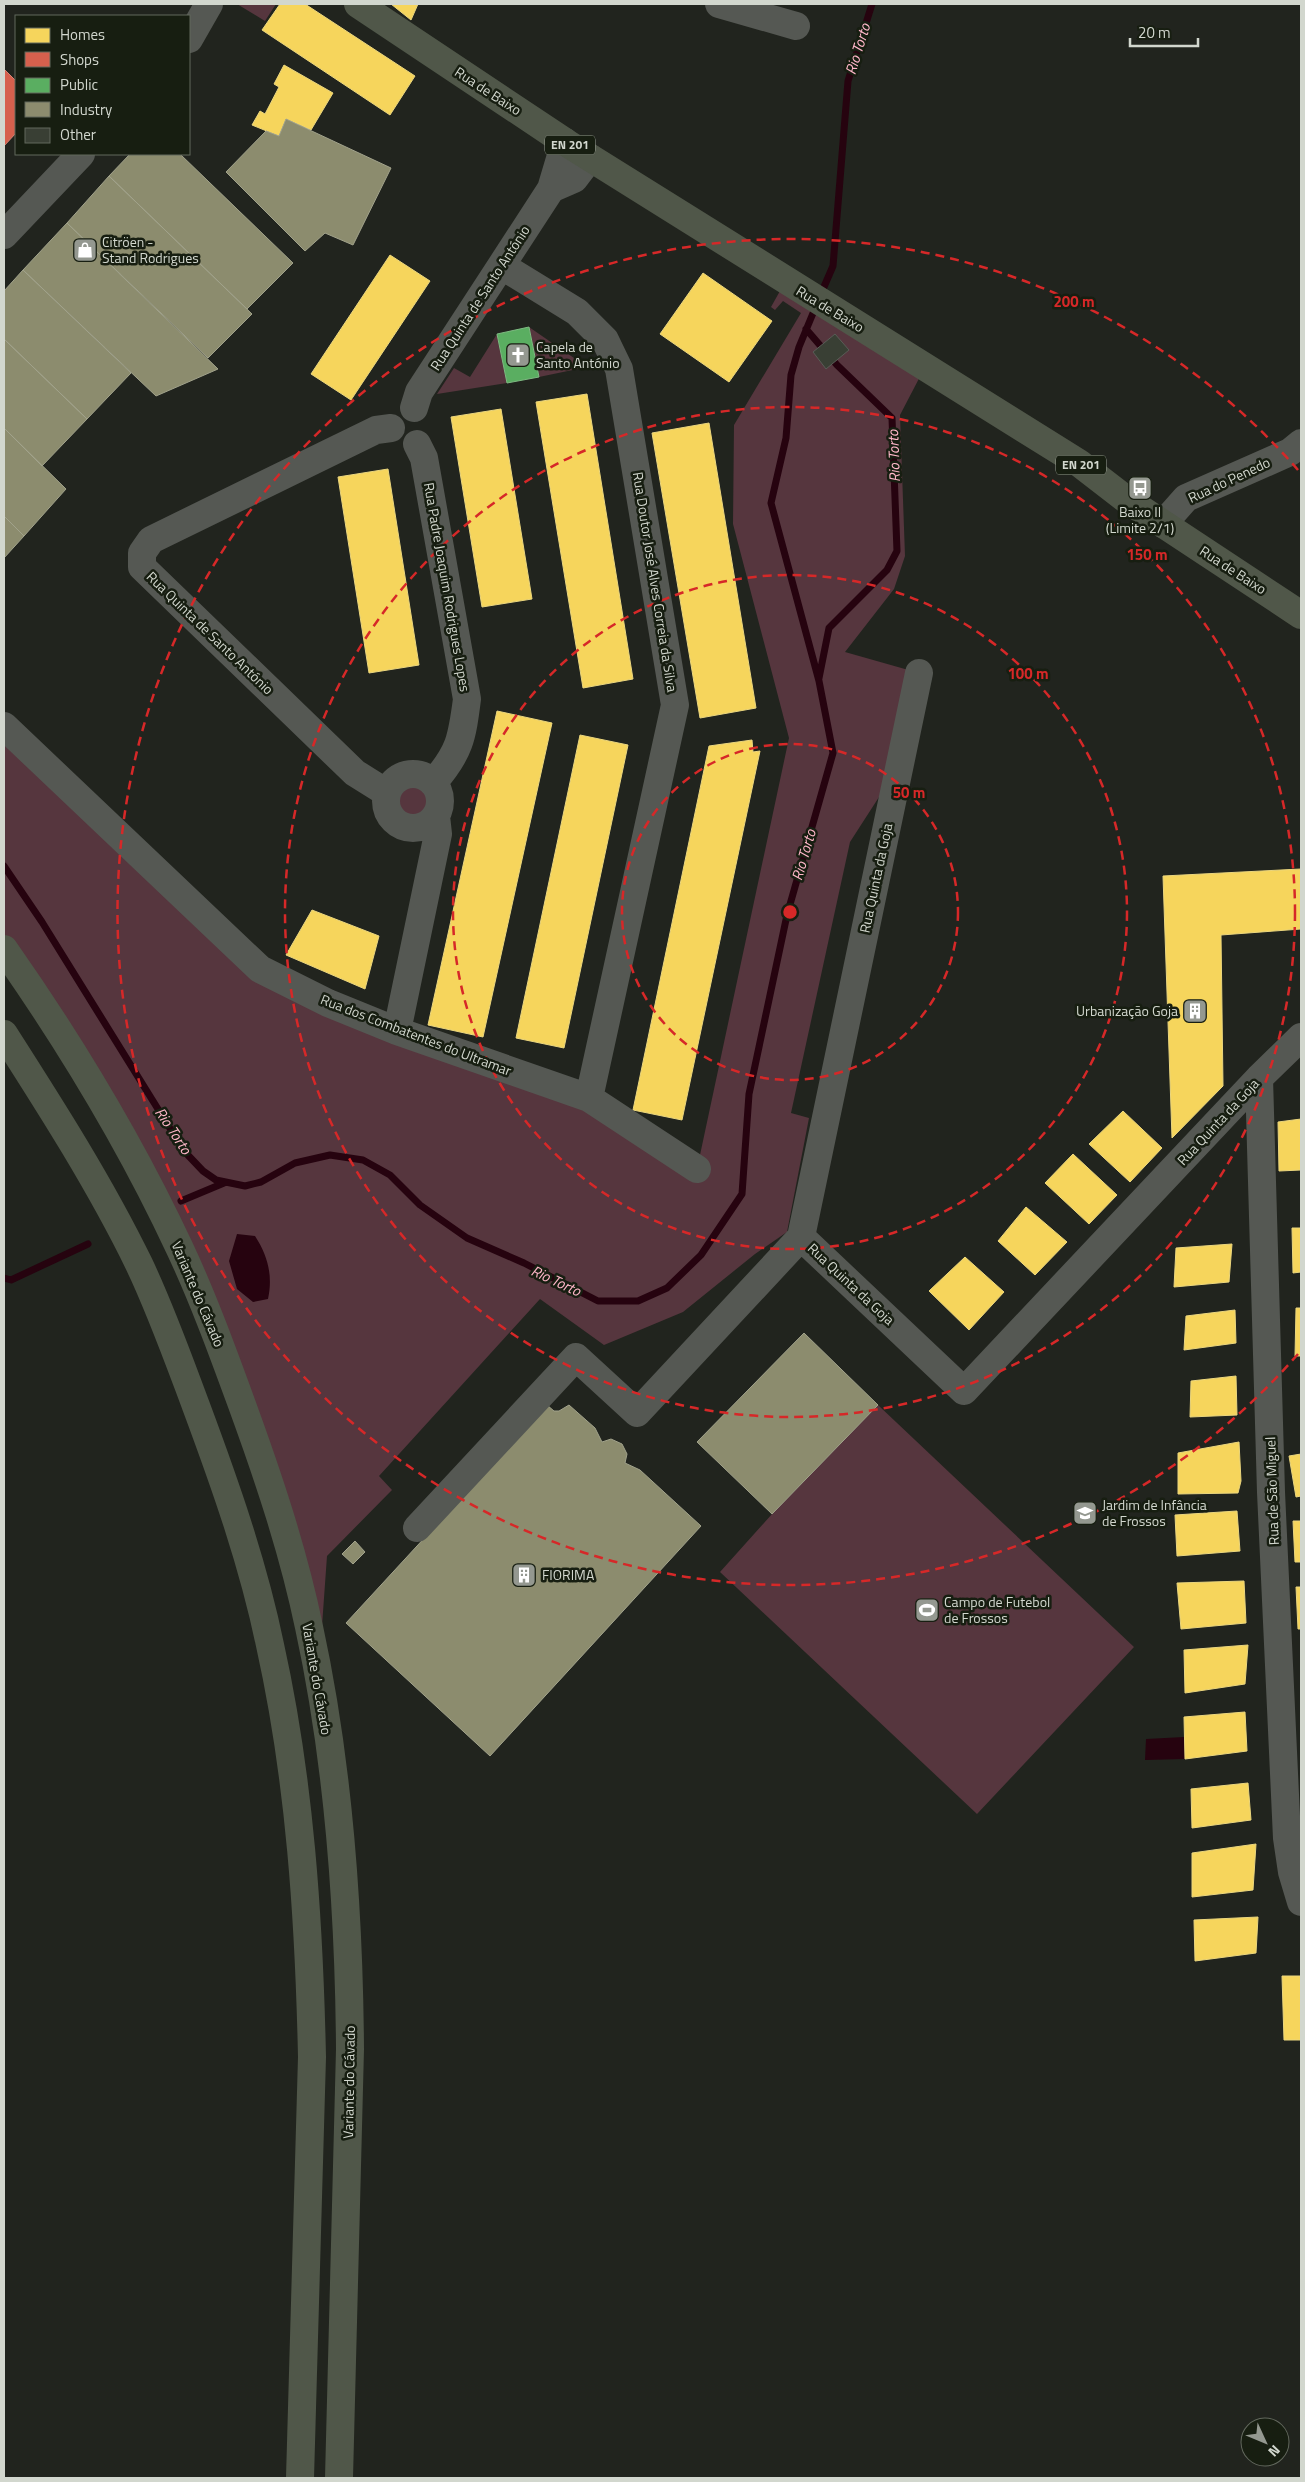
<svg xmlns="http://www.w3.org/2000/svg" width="1305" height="2482" viewBox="0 0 1305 2482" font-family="'Titillium Web',sans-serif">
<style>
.green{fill:#56363e}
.water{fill:#26030f}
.homes{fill:#f6d55c;stroke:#ebd67e}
.shops{fill:#d6604d;stroke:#d58474}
.public{fill:#5aae61;stroke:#7eba82}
.industry{fill:#8c8c6e;stroke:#a1a28b}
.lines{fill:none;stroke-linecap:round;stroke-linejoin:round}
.stream{stroke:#26030f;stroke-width:7}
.building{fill:#393f34;stroke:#595c56}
.minor{stroke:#555853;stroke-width:28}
.major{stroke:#505749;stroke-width:28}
.ring{fill:none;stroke:#d62828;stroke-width:2.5;stroke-dasharray:9 6}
.labels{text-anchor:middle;stroke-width:5;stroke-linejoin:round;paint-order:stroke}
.shield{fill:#171e11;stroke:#9aa095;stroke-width:1}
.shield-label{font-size:12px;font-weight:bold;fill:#d2d7ce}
.street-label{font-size:14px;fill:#d2d7ce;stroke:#171e11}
.poi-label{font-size:14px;fill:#d2d7ce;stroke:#171e11;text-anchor:start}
.water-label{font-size:15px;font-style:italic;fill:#ffb7c9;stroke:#171e11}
.centre{fill:#d62828;stroke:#171e11;stroke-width:2.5}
.ring-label{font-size:15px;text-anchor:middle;font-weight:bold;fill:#d62828;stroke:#171e11;stroke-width:5;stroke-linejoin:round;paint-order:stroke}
</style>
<rect width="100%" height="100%" fill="#21241e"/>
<path class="green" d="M237,4H276L265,21Z
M785,282L925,367L900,415L905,556L894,589L845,652L919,673L899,766L850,842L791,1113L809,1118L787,1232L755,1254L683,1312L604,1345L540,1299L379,1476L392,1490L327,1556L322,1626L215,1332L4,949V726L260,969L589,1098L697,1169L789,738L733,524L734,425L801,313L783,301L775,310L771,307Z
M529,327L587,367L539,377Z
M497,334L507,383L437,394L454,368L470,377Z
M394 801a18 18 0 1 1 36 0a18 18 0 1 1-36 0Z
M878,1405L1134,1647L977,1814L720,1572L772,1514Z"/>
<path class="water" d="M237,1234L255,1236C268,1256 273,1276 268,1299L253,1302L237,1289L229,1261Z
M1184,1737L1185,1759L1145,1760L1146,1739Z"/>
<path class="homes" d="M280,4H305L415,76L390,115L262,30Z
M391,4H418L411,20Z
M284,65L333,93L311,130L286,119L279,136L252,125L260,111L265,114L279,87L274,84Z
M390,255L430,281L351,400L311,374Z
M703,273L772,321L729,382L660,334Z
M587,394L633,679L583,688L536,402Z
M501,409L532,599L482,607L451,417Z
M709,423L756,708L700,718L652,433Z
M388,469L419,665L369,673L338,477Z
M497,711L552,723L483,1037L428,1025Z
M580,735L628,745L564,1048L516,1038Z
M752,740L753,752L760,751L682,1120L633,1110L709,746Z
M1301,869V929L1221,935L1223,1086L1172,1138L1163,876Z
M312,910L379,936L365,989L286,955Z
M1123,1111L1162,1148L1130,1182L1089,1144Z
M1301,1119V1170L1279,1171L1278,1122Z
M1073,1154L1117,1195L1089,1224L1045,1183Z
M1026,1207L1067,1242L1035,1275L998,1241Z
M1292,1228H1301V1272L1293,1273Z
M1232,1244L1229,1282L1174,1287L1176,1248Z
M965,1257L1004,1292L969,1330L929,1291Z
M1296,1308H1301V1356H1295Z
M1235,1310L1236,1343L1184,1350L1186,1316Z
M1236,1376L1237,1415L1190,1417L1191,1381Z
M1239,1442L1241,1481L1238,1493L1178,1494V1453Z
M1301,1454V1496L1296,1497L1289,1456Z
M1237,1511L1240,1551L1177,1556L1175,1515Z
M1293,1521H1301V1562H1295Z
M1244,1581L1246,1623L1181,1629L1177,1583Z
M1296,1587H1301V1629H1298Z
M1248,1645L1245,1684L1185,1693L1184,1650Z
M1245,1712L1247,1751L1185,1759L1184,1717Z
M1248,1783L1251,1820L1192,1828L1191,1789Z
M1256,1844L1253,1890L1192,1897V1853Z
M1258,1917L1256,1953L1195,1961L1194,1920Z
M1282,1976H1301V2040H1284Z"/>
<path class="shops" d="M4,69L16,81V133L4,146Z"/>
<path class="public" d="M529,327L539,377L507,383L497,334Z"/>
<path class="industry" d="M286,119L391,168L353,245L325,233L305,251L226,172L266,131L279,136Z
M130,154H180L293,263L247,309L109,176Z
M109,176L252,314L208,358L67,223Z
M67,223L218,369L156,396L23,270Z
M23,270L131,373L87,419L4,339V291Z
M4,339L87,419L42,466L4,428Z
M4,428L66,489L24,536L4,516Z
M4,516L24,536L4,558Z
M804,1333L878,1405L772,1514L697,1442Z
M547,1405L554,1411H559L569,1405L595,1428L602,1442L611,1439L622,1444L627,1454L625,1463L640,1470L701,1526L490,1756L346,1623Z
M355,1541L365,1552L353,1564L342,1554Z"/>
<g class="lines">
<path class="stream" d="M820,296L833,266L848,81L872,4
M806,329L837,365L892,418L897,551L887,570L829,628L819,678
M4,866L42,922L184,1151L203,1171L216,1180L245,1186L261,1182L295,1163L330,1155L363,1160L390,1175L420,1205L467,1238L524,1263L598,1301H638L667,1288L701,1255L742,1194L749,1094L787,915L833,753L819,681L771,503L786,438L791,375L799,347L816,306
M181,1201L224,1183
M4,1278L11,1280L88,1244"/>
</g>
<path class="building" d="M835,334L849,350L826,369L813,352Z"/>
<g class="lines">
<path class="minor" d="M719,4L796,26
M189,39L209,4
M551,189L574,179L590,158
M4,235L81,154
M502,266L577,312L605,340L619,369L675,705L589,1098
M414,408L419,392L551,189L565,142
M417,444L424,458L467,699C462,738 460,752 433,783
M1163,524L1186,498L1290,452L1301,443
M919,673L801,1237L964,1391L1259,1078L1301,1037
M4,726L260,969L328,1003L397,1031L589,1098L697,1169
M386 801a27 27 0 1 1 54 0a27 27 0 1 1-54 0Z
M387,793L355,773L142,567V553L151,540L376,430L391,428
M397,1031L438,834L436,816
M1259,1078L1271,1492L1287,1838L1292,1872L1301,1902
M417,1528L576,1357L637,1413L801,1237"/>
<path class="major" d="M358,4L565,142L1079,463L1127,500L1301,615
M4,949C70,1043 131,1144 180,1249C203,1298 222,1350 241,1402C268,1476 293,1550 309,1627C339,1765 349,1908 350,2049L339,2478
M4,1034C52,1109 100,1184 139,1264C161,1310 178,1358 196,1406C225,1484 253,1563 270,1645C300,1780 309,1919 312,2057L300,2478"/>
</g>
<g class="ring">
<circle cx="790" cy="912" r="168"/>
<circle cx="790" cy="912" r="337"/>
<circle cx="790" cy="912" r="505"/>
<path d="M1298 1354A673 673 0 1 1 1298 470"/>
</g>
<defs>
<g id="shop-square" transform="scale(1.25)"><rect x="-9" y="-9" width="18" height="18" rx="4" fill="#949890" stroke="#171e11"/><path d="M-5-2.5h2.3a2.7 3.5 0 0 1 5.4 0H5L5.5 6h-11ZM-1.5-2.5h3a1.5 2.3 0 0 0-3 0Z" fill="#fff"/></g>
<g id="church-square" transform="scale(1.25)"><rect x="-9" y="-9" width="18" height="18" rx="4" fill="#949890" stroke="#171e11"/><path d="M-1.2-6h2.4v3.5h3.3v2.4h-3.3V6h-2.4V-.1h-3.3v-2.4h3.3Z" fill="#fff"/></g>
<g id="bus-square" transform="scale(1.25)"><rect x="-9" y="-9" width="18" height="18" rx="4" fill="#949890" stroke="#171e11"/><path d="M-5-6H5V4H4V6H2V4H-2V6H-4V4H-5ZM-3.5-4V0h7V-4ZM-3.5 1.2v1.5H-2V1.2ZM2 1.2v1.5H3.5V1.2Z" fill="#fff"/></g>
<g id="building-square" transform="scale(1.25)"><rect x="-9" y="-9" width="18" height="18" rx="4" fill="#949890" stroke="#171e11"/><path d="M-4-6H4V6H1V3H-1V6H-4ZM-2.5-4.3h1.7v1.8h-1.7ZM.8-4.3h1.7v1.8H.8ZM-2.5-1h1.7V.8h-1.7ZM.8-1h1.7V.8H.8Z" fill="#fff"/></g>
<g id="school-square" transform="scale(1.25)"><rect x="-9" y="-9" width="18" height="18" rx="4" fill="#949890" stroke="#171e11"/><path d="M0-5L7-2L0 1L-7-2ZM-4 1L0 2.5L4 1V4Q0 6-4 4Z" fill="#fff"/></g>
<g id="stadium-square" transform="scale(1.25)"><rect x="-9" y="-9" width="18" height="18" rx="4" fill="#949890" stroke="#171e11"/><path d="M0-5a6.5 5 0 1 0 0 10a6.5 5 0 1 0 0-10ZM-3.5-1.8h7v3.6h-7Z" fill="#fff"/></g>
</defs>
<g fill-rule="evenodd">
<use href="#shop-square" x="85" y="250"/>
<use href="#church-square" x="518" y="355"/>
<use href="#bus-square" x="1140" y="488"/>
<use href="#building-square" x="1195" y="1011"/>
<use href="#school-square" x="1085" y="1513"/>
<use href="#building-square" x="524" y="1575"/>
<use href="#stadium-square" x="927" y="1610"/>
</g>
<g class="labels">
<g class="shield">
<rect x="545" y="135.5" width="50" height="19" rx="4"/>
<rect x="1056" y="455.5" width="50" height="19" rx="4"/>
</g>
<g class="shield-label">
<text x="570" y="149">EN 201</text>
<text x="1081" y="469">EN 201</text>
</g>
<g class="street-label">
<text transform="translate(488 91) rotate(33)" y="5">Rua de Baixo</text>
<text transform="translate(480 298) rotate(-57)" y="5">Rua Quinta de Santo António</text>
<text transform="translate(830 309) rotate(31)" y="5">Rua de Baixo</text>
<text transform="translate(1229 480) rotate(-25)" y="5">Rua do Penedo</text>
<text transform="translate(1233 570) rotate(33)" y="5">Rua de Baixo</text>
<text transform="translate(655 582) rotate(81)" y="5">Rua Doutor José Alves Correia da Silva</text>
<text transform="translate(447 587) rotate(80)" y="5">Rua Padre Joaquim Rodrigues Lopes</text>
<text transform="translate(210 633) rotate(44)" y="5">Rua Quinta de Santo António</text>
<text transform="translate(876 878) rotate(-78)" y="5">Rua Quinta da Goja</text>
<text transform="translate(416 1035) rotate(21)" y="5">Rua dos Combatentes do Ultramar</text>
<text transform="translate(1218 1122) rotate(-47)" y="5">Rua Quinta da Goja</text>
<text transform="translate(851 1284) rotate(43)" y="5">Rua Quinta da Goja</text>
<text transform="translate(198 1294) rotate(67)" y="5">Variante do Cávado</text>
<text transform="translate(1272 1491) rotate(-92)" y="5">Rua de São Miguel</text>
<text transform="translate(317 1679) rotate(80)" y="5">Variante do Cávado</text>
<text transform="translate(349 2082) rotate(-89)" y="5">Variante do Cávado</text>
</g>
<g class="poi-label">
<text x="102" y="247">Citröen -<tspan x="102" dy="16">Stand Rodrigues</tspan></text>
<text x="536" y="352">Capela de<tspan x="536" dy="16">Santo António</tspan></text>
<text x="1140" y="517" text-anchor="middle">Baixo II<tspan x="1140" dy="16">(Limite 2/1)</tspan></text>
<text x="1178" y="1016" text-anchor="end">Urbanização Goja</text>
<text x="1102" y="1510">Jardim de Infância<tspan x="1102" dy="16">de Frossos</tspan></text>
<text x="542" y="1580">FIORIMA</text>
<text x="944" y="1607">Campo de Futebol<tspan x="944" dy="16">de Frossos</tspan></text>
</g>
<g class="water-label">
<text transform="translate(858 49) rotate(-73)" y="5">Rio Torto</text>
<text transform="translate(894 456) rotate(-92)" y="5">Rio Torto</text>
<text transform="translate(804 855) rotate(-74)" y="5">Rio Torto</text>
<text transform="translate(173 1131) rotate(56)" y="5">Rio Torto</text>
<text transform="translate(556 1281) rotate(25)" y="5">Rio Torto</text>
</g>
</g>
<circle cx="790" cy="912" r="8" class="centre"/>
<g class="ring-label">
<text x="1074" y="307">200 m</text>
<text x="1147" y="560">150 m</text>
<text x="1028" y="679">100 m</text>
<text x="909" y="798">50 m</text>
</g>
<rect width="1305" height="2482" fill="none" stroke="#d2d7ce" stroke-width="10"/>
<rect x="15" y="15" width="175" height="140" fill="#171e11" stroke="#62685d"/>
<rect x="25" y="28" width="25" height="15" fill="#f6d55c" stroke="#62685d"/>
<text x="60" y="40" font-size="15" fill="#d2d7ce">Homes</text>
<rect x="25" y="52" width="25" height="15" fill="#d6604d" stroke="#62685d"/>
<text x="60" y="65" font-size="15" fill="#d2d7ce">Shops</text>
<rect x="25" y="78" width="25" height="15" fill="#5aae61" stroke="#62685d"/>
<text x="60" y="90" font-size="15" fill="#d2d7ce">Public</text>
<rect x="25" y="102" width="25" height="15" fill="#8c8c6e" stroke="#62685d"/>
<text x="60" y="115" font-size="15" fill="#d2d7ce">Industry</text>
<rect x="25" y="128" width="25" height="15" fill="#393f34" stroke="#62685d"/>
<text x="60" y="140" font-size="15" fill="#d2d7ce">Other</text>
<g transform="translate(1265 2442) rotate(134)"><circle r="24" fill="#171e11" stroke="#62685d"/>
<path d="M0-4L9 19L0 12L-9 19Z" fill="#949890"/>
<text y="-8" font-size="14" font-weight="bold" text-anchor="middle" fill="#d2d7ce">N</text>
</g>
<path d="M1130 38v8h68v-8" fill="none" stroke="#d2d7ce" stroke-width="2.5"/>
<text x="1138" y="38" font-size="15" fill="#d2d7ce" stroke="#171e11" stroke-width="4" paint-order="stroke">20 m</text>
</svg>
